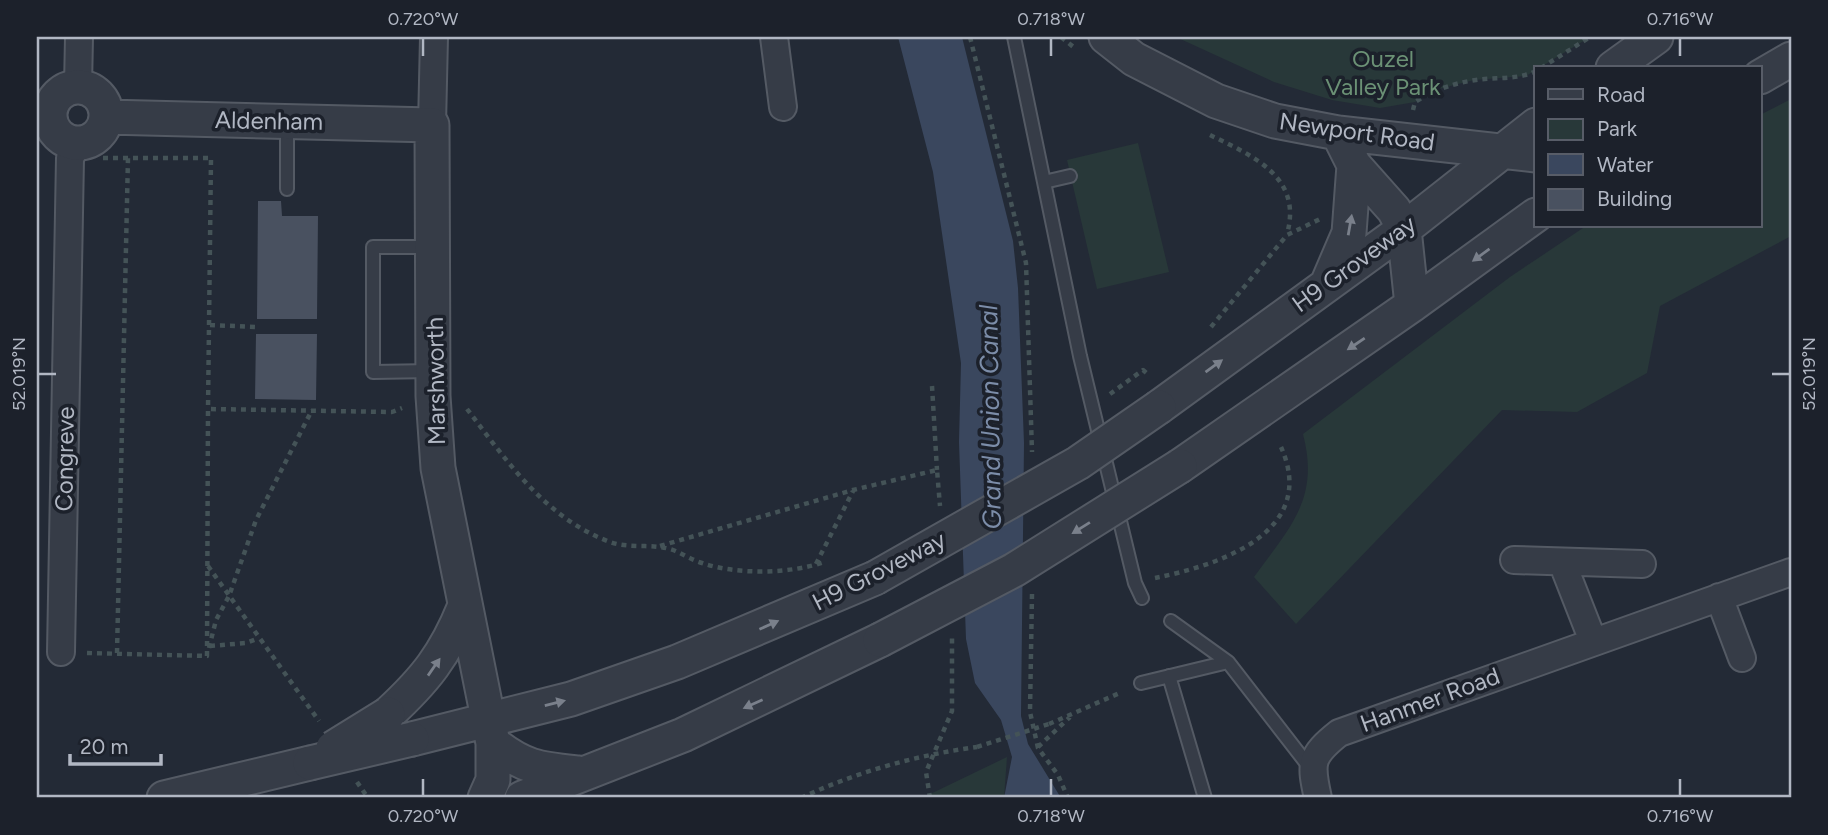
<svg xmlns="http://www.w3.org/2000/svg" width="1828" height="835" viewBox="0 0 1828 835" font-family="Figtree,sans-serif">
<style>
.green{fill:#283839}
.water{fill:#3a475e}
.building{fill:#495160}
.lines{fill:none;stroke-linecap:round;stroke-linejoin:round}
.service-casing{stroke:#545a64;stroke-width:16}
.minor-casing{stroke:#545a64;stroke-width:30}
.tertiary-casing{stroke:#545a64;stroke-width:37}
.path{stroke:#445357;stroke-width:4.5;stroke-dasharray:5 5;stroke-linecap:butt}
.service{stroke:#363c47;stroke-width:12}
.minor{stroke:#363c47;stroke-width:26}
.tertiary{stroke:#363c47;stroke-width:33}
.tertiary-bridge-casing{stroke:#545a64;stroke-width:37;stroke-linecap:butt}
.path-bridge{stroke:#445357;stroke-width:4.5;stroke-dasharray:5 5;stroke-linecap:butt}
.tertiary-bridge{stroke:#363c47;stroke-width:33}
.oneway{fill:#7a808b}
.ticks{fill:none;stroke:#b1b7c3;stroke-width:2.5}
.labels{text-anchor:middle;stroke-width:7;stroke-linejoin:round;paint-order:stroke}
.park-label{font-size:24px;fill:#6b9175;stroke:#1c212b}
.street-label{font-size:24px;fill:#b1b7c3;stroke:#1c212b}
.water-label{font-size:26px;font-style:italic;fill:#7c8da9;stroke:#1c212b}
.neatline{fill:none;stroke:#b1b7c3;stroke-width:2.5}
.ticks-label{font-size:18px;text-anchor:middle;fill:#b1b7c3}
</style>
<rect width="100%" height="100%" fill="#232a36"/>
<path class="green" d="M1176,37H1590L1526,76L1474,80L1435,90L1415,102L1380,108L1332,100L1274,82Z
M1791,99V236L1660,306L1647,373L1577,412L1502,410L1296,624L1254,577C1290,527 1320,499 1303,434L1510,277L1586,226H1760V115Z
M1138,143L1169,272L1097,289L1067,160Z
M1007,757L1004,798H922Z"/>
<path class="water" d="M898,37H962L1013,241L1018,288L1024,443L1021,716L1028,744L1061,798H1004L1012,757L1001,720L975,683L966,639L959,442L961,363L933,172Z"/>
<path class="building" d="M258,201H281L282,216H318L317,319H257Z
M256,334H317L316,400L255,399Z"/>
<g class="lines">
<g class="service-casing">
<path id="service" d="M1014,37L1080,356L1135,583L1142,598
M287,122V189
M1044,182L1070,176
M432,371L373,372V247H433
M1171,621L1228,662L1311,769
M1169,676L1205,798
M1141,683L1228,662"/>
</g>
<g class="minor-casing">
<path id="minor" d="M774,37L783,107
M78,87L79,37
M432,125L434,37
M1514,560L1642,564
M1562,562L1593,641
M1719,597L1742,658
M61,652L70,158L78,143
M1318,798C1310,763 1310,756 1339,733L1791,572"/>
</g>
<g class="tertiary-casing">
<path id="tertiary" d="M1106,37L1134,59L1216,101L1275,121L1338,133L1536,155
M1613,68L1656,37
M1760,77L1791,59
M50 115a28 28 0 1 1 56 0a28 28 0 1 1-56 0Z
M106,117L432,125L433,396L438,468L493,743V780L485,798
M1338,133L1354,165L1394,210L1404,229L1412,305
M1328,282L1349,233L1354,165
M1159,407L1404,229L1536,125
M1180,466L1412,305L1536,215
M388,714C425,680 445,655 464,608
M412,739L571,699L677,662L875,578
M493,743C524,768 540,769 578,773
M164,798L310,763
M522,798L683,735L880,640"/>
</g>
<path class="path" d="M970,37L1026,263L1032,452
M1061,37L1076,49
M1541,68L1590,37
M1413,110L1415,102C1434,90 1454,83 1476,80C1496,77 1518,80 1536,71
M1210,135C1253,156 1303,177 1287,234
M103,158H211L208,409
M210,325L256,327
M1211,327L1287,235L1320,219
M932,386L937,470
M1110,394L1143,370L1150,376
M467,409C507,461 545,518 610,542C629,549 653,543 673,550C683,554 692,560 702,563C737,575 790,574 824,562
M660,546L853,490L937,470L940,506
M816,564L853,491
M208,566L319,721
M1155,578C1220,565 1319,532 1281,447
M1032,594L1030,712L1038,748L1058,775L1068,798
M210,646L246,643L259,638
M209,648L216,620L229,596L256,520L312,410
M87,653L207,656L208,409L392,412L402,408
M117,653L128,157
M1049,724L1122,692
M1038,747L1070,717
M357,782L368,798
M801,798C856,772 917,755 977,747
M930,798L926,772L952,711V637"/>
<use href="#service" class="service"/>
<use href="#minor" class="minor"/>
<use href="#tertiary" class="tertiary"/>
<g class="tertiary-bridge-casing">
<path id="tertiary-bridge" d="M875,578L1078,463L1159,407
M880,640L1014,570L1180,466
M333,748L388,714
M310,763L412,739"/>
</g>
<path class="path-bridge" d="M977,747L1049,724"/>
<use href="#tertiary-bridge" class="tertiary-bridge"/>
</g>
<defs><path id="oneway-solid" d="M-6-.8H1V-3.2L6.5 0L1 3.2V.8H-6Z" transform="scale(1.75)"/></defs>
<g class="oneway">
<use href="#oneway-solid" transform="translate(1350 225) rotate(-80)"/>
<use href="#oneway-solid" transform="translate(1481 255) rotate(144)"/>
<use href="#oneway-solid" transform="translate(1356 344) rotate(146)"/>
<use href="#oneway-solid" transform="translate(1214 366) rotate(-36)"/>
<use href="#oneway-solid" transform="translate(1081 528) rotate(148)"/>
<use href="#oneway-solid" transform="translate(769 625) rotate(-24)"/>
<use href="#oneway-solid" transform="translate(434 667) rotate(-55)"/>
<use href="#oneway-solid" transform="translate(555 703) rotate(-14)"/>
<use href="#oneway-solid" transform="translate(753 704) rotate(156)"/>
</g>
<path class="ticks" d="M423,38V56M1051,38V56M1680,38V56M38,374H56M1772,374H1790M423,779V796M1051,779V796M1680,779V796"/>
<g class="labels">
<g class="park-label">
<text x="1383" y="67">Ouzel<tspan x="1383" dy="28">Valley Park</tspan></text>
</g>
<g class="street-label">
<text transform="translate(269 121) rotate(1)" y="8">Aldenham</text>
<text transform="translate(1357 132) rotate(8)" y="8">Newport Road</text>
<text transform="translate(1354 264) rotate(-36)" y="8">H9 Groveway</text>
<text transform="translate(436 381) rotate(-91)" y="8">Marshworth</text>
<text transform="translate(65 459) rotate(-89)" y="8">Congreve</text>
<text transform="translate(879 571) rotate(-27)" y="8">H9 Groveway</text>
<text transform="translate(1430 700) rotate(-20)" y="8">Hanmer Road</text>
</g>
<g class="water-label">
<text transform="translate(990 417) rotate(-91)" y="9">Grand Union Canal</text>
</g>
</g>
<rect width="1828" height="835" fill="none" stroke="#1c212b" stroke-width="77"/>
<rect x="1534" y="66" width="228" height="161" fill="#1c212b" stroke="#585d68" stroke-width="2"/>
<rect x="1548" y="89" width="35" height="10" fill="#363c47" stroke="#585d68" stroke-width="2"/>
<text x="1597" y="102" font-size="21" fill="#b1b7c3">Road</text>
<rect x="1548" y="119" width="35" height="21" fill="#283839" stroke="#585d68" stroke-width="2"/>
<text x="1597" y="136" font-size="21" fill="#b1b7c3">Park</text>
<rect x="1548" y="154" width="35" height="21" fill="#3a475e" stroke="#585d68" stroke-width="2"/>
<text x="1597" y="172" font-size="21" fill="#b1b7c3">Water</text>
<rect x="1548" y="189" width="35" height="21" fill="#495160" stroke="#585d68" stroke-width="2"/>
<text x="1597" y="206" font-size="21" fill="#b1b7c3">Building</text>
<path d="M70 754v10h91v-10" fill="none" stroke="#b1b7c3" stroke-width="3.5"/>
<text x="80" y="754" font-size="21" fill="#b1b7c3" stroke="#1c212b" stroke-width="5" paint-order="stroke">20 m</text>
<rect x="38" y="38" width="1752" height="758" class="neatline"/>
<g class="ticks-label">
<text x="423" y="25">0.720°W</text>
<text x="1051" y="25">0.718°W</text>
<text x="1680" y="25">0.716°W</text>
<text transform="translate(19 374) rotate(-90)" y="6">52.019°N</text>
<text transform="translate(1809 374) rotate(-90)" y="6">52.019°N</text>
<text x="423" y="822">0.720°W</text>
<text x="1051" y="822">0.718°W</text>
<text x="1680" y="822">0.716°W</text>
</g>
</svg>
